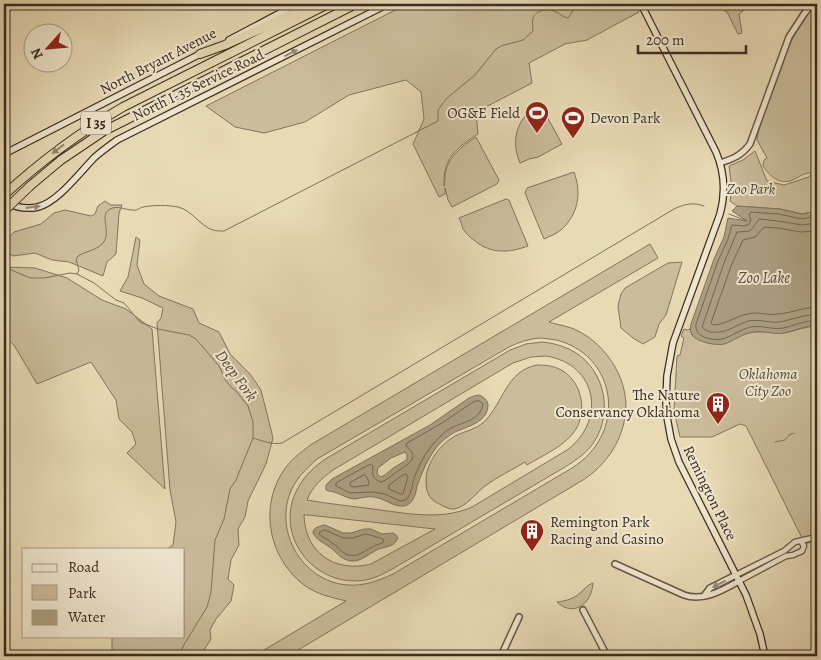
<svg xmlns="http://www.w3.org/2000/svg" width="821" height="660" viewBox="0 0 821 660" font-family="Alegreya,serif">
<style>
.green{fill:#cbbc9c;stroke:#83745f;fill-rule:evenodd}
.water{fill:#ad9f83;stroke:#7f715c;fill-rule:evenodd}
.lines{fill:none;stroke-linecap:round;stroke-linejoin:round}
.shore{stroke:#746652;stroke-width:1}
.stream{stroke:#7f715c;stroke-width:1}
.minor-casing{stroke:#665847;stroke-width:7}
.tertiary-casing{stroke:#665847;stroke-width:8}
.secondary-casing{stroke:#3b2c22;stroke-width:8}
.motorway-casing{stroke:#3b2c22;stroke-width:10}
.minor{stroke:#f0e7cf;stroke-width:4.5}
.tertiary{stroke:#f0e7cf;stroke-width:5}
.secondary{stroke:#f0e7cf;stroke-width:5.5}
.motorway{stroke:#e8dab5;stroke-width:8}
.rail{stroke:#3b2c22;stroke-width:1;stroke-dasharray:9 9;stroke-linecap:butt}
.motorway-bridge-casing{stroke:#3b2c22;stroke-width:10;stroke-linecap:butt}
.motorway-bridge{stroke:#e8dab5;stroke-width:8}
.oneway{fill:#968a78}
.oneway2{fill:#92836c}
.labels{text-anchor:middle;stroke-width:4;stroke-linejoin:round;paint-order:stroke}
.shield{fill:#f0e7cf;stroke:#716456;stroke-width:1}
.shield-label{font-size:14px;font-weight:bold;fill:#3b2c22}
.street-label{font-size:15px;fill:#3b2c22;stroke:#f0e7cf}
.poi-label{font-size:15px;fill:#3b2c22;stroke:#f0e7cf;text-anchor:end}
.park-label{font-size:15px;font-style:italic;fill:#58493a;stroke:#f0e7cf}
.water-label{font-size:16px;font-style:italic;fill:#58493a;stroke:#f0e7cf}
</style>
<rect width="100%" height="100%" fill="#e8dab5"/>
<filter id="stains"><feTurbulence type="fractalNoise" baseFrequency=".004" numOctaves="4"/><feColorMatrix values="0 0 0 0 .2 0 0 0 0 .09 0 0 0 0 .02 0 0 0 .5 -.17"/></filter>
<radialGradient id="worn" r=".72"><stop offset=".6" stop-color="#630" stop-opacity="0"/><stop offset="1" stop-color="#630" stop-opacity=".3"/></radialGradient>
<path class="green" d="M407,4H635L639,12L587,40L565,44L529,63L532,83L476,112L478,134C456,148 443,158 444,186C445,183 445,178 445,174C448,157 462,146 476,137L499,180L497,184L452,207L448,200L445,188V194L439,197L413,144L424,119L421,92L406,80L349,95L305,122L264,133L235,127L206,106Z
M703,4H755L749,6L739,14L742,33L738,34L727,12L716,6H704Z
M816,4L817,211L802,214L780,209L737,206L730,201L732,190L729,166L743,160L755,151L767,181L784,185L809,177L812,173C804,172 798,178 790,181C778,184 769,175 763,166L764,160L767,158L757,140L759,129C774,88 786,36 816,4Z
M540,104L562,144L538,157L529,159L520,163C510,139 517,117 540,104Z
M574,172C582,193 578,215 561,230C556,234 550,236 544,239L525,193L527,188Z
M506,199L509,200L528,246C509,253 491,254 475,241C471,238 466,234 463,229C462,226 461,221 459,218Z
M105,201L111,205H122L119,213L116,254L107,262L103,276L69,262L52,260L35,253L13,256L6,252L4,249V243L14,232L41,224L54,213L65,210L91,216L95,214L98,206Z
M136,237L140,240L137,265L144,284L159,296L193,309L199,323L219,332L230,354L250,374L261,390L273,438L266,464L248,501L245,517L238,529L239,545L231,560L228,579L234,585L231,601L216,619L210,630L211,639L200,656H112V636H184V549H167L173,545L176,522L170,490L157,323L161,318L163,308L142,298L120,291L128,277Z
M650,244L658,258L549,322C558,325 569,326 578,331C608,346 631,383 625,417C621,443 605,466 583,480L288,656H254L346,601C331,597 318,595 304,585C270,559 259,510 282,473C289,461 301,452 312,444ZM540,338C548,339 555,339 563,342C611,359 623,416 590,453C585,459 578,464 572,468L393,574C378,581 364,586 348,585C305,582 276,537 289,496C294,480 306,469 317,459L509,347C519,342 529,339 540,338Z
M682,262L666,315L659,324L655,337L643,344L633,338L621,328L618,306L621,294L625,288L668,263Z
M4,267L35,268L67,278L102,300L126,309L152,329L165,489L127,453L136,444L132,432L119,419L116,400L91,362L37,384L14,345L4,336Z
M815,326H817V540L805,544L746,426L740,424L712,437H680L674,411L677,356L680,355L684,338L681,336L684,329L687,330L690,329L692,335L724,344C735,338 745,332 757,332C766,331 775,334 784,333C795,331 804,327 815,326Z
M542,342C552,343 560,345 569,349C603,365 615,410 594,442C587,453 576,460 565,467L394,568C385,573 376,578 366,580C314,589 272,534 298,488C305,475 315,466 327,458L510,350L526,344ZM546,356C597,364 607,420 567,450L472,507C441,521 405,513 373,509C351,506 329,504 307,500C312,487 321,479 333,470L513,363L531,357ZM304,515H308L435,529L371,564C335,573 305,553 304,515Z
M537,365C546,365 555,366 563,371C582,383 587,411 576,429C566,446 543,455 527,465L525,462C512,470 497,477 485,486C476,493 467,506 455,509C449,510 439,504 434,501C427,496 426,488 426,480C426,463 441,443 457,435C466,431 476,429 484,422C504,402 506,371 537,365Z
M593,583C592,603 574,618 557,602C565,601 574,599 580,593C585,589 587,585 593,583Z"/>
<path class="water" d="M737,206L780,209L802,214L817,211V326C805,325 795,331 783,333C773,335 763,330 753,332C741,334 734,341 724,344C716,346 697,342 692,335C690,331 690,327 691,324L714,259L724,237L728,218L747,221L732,211Z
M479,395C484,397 488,400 488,406C487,425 461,427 450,435C432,447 424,467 417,486C416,490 416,494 414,497C412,502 408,506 403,506C393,507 384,498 374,497C367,496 361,498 355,499C348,499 343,495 337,493C333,491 330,492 326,490V485L332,479L430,425L469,398L474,396ZM405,452L407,455V459C403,463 397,465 392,469C388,472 386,475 381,477L379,476L377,473L378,468L391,458Z
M325,525L343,533H351L364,529H371L382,534L393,533L396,535L398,538C394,547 388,546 379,549C369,553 362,562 351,561C342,560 337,553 331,548C324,543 298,530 325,525Z"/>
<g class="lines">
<path class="shore" d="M817,216L802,219L779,214L751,212L749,214L751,220L748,225L744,226L732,225L728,239L718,261L696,324C694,337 712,341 722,339C731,337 741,329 751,327C762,325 772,330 783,328C794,326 805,320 817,321
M817,223L802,225L778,221L759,219C749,232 755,231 737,232L724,263L702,327C706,332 713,333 719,332C727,332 739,324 748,321C759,319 769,323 779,322C792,320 804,314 817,315
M817,231L801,232L778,228L764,227L755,237L743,240L731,266L711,323L713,325C724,325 735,317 747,314C758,311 768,316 778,314C792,313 804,307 817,307
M475,401H480L483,404C481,419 465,422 453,427C449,429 444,432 441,436C428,447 420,463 414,478C412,486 411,494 406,500L400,501L385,494L373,492L350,493L336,486V483L370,464L373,466C372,474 372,479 381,482C387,480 390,477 395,473C404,466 423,459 406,446L407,443L442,423Z
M406,474L408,477L403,494H400L389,489V485L400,477Z
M364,475L366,476L369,482V485L354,487L350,486V483Z
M325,530L343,538H353L365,534L370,535L383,539L384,542C381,544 378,544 374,546C364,551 355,560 344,553C340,550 337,546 332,543C328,539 323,538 319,534L320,532Z"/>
<path class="stream" d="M729,214L747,221
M4,267L30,278H44L70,273L77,274L94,283L116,300L124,303L140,322L158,329L189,335L196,339L219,366L226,381L232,388L236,391L248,406L253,422V438L236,480L230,489L224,519L215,540L211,592L207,607L185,643L178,656
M77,274L79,270L76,260L78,256C86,251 95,251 102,244C113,233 98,215 110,209C118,205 124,210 133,210C137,211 139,208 143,207C152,205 169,205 178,207C192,210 200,226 213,230C216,231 221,231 224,231L438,121V110L447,98L475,75L496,49L501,46L523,40L533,31C533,27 532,22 533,18C536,10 547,8 554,11C560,13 562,17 568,18L571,14L576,4
M253,438C263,441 272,445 282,443L674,209C684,204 694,202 704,206
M775,442L785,440L789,435L794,433"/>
<g class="minor-casing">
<path id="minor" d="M736,575L784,551L795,542L817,537
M739,581L786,556L793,555L802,551L804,546L801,541"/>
</g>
<g class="tertiary-casing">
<path id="tertiary" d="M720,163C733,159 742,155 750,144L789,37L804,14L812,4
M615,564L684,595C703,602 723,590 739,581
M704,596L710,588L736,575
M583,610L607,656
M501,656L519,617"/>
</g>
<g class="secondary-casing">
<path id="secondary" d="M641,4L716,152C725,173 726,192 720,214L673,343L667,376L666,402L667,417L671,439L679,462L746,595L760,634L765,656
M229,40L297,4
M4,154L202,53
M4,202C15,207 26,210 38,207C58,202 80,172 95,157C102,151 109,146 117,140L388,4"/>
</g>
<g class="motorway-casing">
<path id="motorway" d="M200,54L225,45L306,8L317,5
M30,186L61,160L104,131L356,4
M4,195C41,161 80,132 123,107L328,4"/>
</g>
<use href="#minor" class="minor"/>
<use href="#tertiary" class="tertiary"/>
<use href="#secondary" class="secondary"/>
<use href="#motorway" class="motorway"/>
<path class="rail" d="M654,7L660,4"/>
<g class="motorway-bridge-casing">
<path id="motorway-bridge" d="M4,211L30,186"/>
</g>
<use href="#motorway-bridge" class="motorway-bridge"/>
</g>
<defs><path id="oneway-solid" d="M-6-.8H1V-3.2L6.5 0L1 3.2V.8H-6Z" transform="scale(1.25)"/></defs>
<g class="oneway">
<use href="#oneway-solid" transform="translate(291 53) rotate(-26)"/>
<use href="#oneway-solid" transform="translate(33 207) rotate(-7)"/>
<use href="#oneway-solid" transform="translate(719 584) rotate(153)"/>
</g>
<use class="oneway2" href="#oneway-solid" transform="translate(58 149) rotate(143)"/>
<defs>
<g id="stadium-pin" transform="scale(1.25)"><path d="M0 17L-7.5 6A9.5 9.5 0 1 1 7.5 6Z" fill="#8f2418" stroke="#f0e7cf"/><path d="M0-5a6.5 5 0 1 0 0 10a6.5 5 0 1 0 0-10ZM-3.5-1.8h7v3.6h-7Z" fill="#fff"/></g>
<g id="building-pin" transform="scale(1.25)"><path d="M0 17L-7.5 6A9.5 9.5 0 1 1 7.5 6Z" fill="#8f2418" stroke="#f0e7cf"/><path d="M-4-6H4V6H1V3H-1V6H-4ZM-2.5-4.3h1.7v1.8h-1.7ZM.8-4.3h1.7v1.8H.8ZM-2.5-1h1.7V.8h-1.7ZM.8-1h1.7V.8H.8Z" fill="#fff"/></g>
</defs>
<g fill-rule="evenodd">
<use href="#stadium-pin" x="537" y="113"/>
<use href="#stadium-pin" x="573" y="118"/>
<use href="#building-pin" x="718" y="404"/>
<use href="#building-pin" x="532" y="531"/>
</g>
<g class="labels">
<rect class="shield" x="81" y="111.5" width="30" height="23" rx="4"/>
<g class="shield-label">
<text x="96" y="128">I 35</text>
</g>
<g class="street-label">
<text transform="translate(158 61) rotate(-27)" y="5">North Bryant Avenue</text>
<text transform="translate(198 85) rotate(-26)" y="5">North I-35 Service Road</text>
<text transform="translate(710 493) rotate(64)" y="5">Remington Place</text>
</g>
<g class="poi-label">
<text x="520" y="118">OG&amp;E Field</text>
<text x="590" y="123" text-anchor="start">Devon Park</text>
<text x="700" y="400">The Nature<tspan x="700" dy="17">Conservancy Oklahoma</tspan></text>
<text x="550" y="527" text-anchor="start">Remington Park<tspan x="550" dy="17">Racing and Casino</tspan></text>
</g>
<g class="park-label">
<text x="751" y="194">Zoo Park</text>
<text x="768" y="379">Oklahoma<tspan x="768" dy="17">City Zoo</tspan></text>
</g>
<g class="water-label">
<text x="764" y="283">Zoo Lake</text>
<text transform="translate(237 375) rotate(54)" y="6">Deep Fork</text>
</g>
</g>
<rect width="821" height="660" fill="none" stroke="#e8dab5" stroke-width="20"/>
<rect x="5" y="5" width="811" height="650" fill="none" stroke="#3b2c22" stroke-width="2.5"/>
<rect x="10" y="10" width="801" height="640" fill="none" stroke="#3b2c22"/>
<rect x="22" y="548" width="162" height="90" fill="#f0e7cf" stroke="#a89c8a"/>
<rect x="32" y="564" width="25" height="8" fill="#f0e7cf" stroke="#a89c8a"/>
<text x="68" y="572" font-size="15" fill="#3b2c22">Road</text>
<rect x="32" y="585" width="25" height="15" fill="#cbbc9c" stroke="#a89c8a"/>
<text x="68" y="598" font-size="15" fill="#3b2c22">Park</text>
<rect x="32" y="610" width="25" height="15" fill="#ad9f83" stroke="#a89c8a"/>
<text x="68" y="622" font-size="15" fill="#3b2c22">Water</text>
<g transform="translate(48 48) rotate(243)"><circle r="24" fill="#f0e7cf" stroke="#a89c8a"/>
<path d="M0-4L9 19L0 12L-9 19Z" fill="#8f2418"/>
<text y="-8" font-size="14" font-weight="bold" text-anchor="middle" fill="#3b2c22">N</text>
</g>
<path d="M638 45v8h108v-8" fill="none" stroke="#3b2c22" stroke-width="2.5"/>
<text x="646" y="45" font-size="15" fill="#3b2c22" stroke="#f0e7cf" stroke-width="4" paint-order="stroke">200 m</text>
<rect width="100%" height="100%" filter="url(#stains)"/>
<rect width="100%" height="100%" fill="url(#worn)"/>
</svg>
